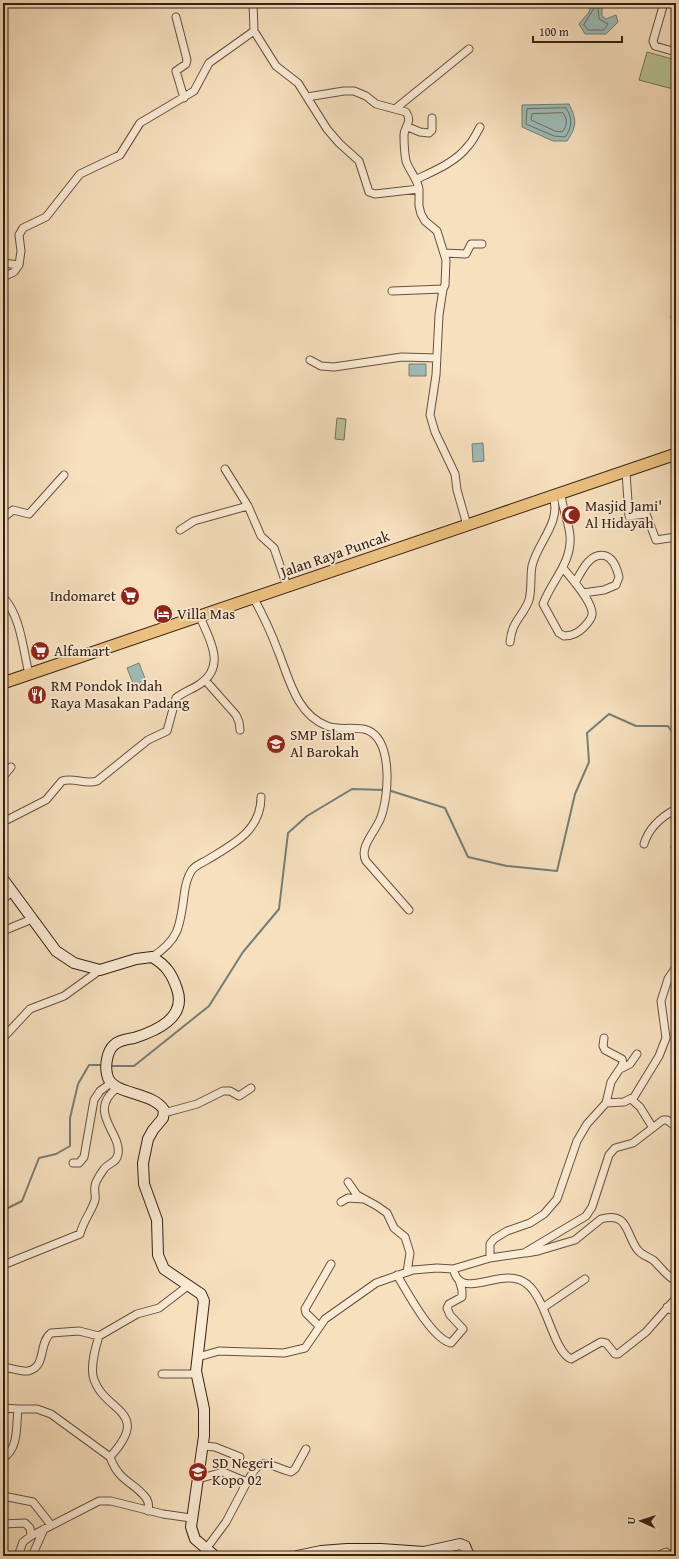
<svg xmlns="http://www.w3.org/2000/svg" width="679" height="1559" viewBox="0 0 679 1559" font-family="'Gentium Book Plus',serif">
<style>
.green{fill:#b7c396;stroke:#767255}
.water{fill:#9ebcb7;stroke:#747e76}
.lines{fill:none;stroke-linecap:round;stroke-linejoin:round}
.shore{stroke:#6a6e66;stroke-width:1}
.stream{stroke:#747e76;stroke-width:2}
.minor-casing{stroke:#66503e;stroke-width:9}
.secondary-casing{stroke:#352014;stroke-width:12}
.trunk-casing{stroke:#352014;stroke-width:13}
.minor{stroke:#faebd5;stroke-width:7}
.secondary{stroke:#faebd5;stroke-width:10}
.trunk{stroke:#ecc07f;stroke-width:11}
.labels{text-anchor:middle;stroke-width:3.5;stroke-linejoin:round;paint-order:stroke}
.poi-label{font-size:15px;fill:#352014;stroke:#faebd5;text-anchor:start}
.street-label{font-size:15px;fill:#352014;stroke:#faebd5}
</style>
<rect width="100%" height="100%" fill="#f7e0be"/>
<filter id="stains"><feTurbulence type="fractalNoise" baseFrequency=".005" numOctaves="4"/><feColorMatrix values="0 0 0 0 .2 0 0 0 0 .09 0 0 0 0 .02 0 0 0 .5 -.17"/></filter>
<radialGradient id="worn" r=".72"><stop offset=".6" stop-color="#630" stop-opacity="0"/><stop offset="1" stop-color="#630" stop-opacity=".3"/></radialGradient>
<path class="green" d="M647,52L676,60V77L673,89L639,80Z
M337,418L346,419L344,440L335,439Z"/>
<path class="water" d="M595,3H606L602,7V16L606,19L616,15L618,22L606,34H585L579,24L589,12L591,5Z
M569,104C577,120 577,126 567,141H553L522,127V105Z
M409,364H426V376H409Z
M483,443L484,461L473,462L472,444Z
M139,663L146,681L134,686L127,668Z"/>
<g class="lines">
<path class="shore" d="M595,7L598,8L599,19L608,24L604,30H588L584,25Z
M566,108C573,118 572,128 565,137L554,136L526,124L527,109Z
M563,113C568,119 567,127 562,132L555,131L531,120L532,114Z"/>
<path class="stream" d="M388,790L445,808L468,857L507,866L557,871L575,794L589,762L587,733L609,714L636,726H668L676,738
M110,1066H134L209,1006L243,952L279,909L288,833L307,816L352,789L384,790
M3,1209L4,1210L22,1201L39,1158L56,1154L70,1146V1118L78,1084L89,1065H104"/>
<g class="minor-casing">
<path id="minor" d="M664,3L653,41L655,46L676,52
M176,17L187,60L186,64L176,71L184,98
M254,31L276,66L298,83L327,129L339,143L359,161L369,192L375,194L419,189V206L421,214L425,221L437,231L446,260L445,285L443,289L439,315L436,375L430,415L435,432L455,474L457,490L467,525
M307,97L344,91H354L366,96L376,104L406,112C413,122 404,127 404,135C404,141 405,156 406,161C410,172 417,178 419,189
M395,109L469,49
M408,127L420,132L429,133L432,130V118
M417,179C434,171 456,162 468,146C473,141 476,134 480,127
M444,253L466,254L471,244H482
M3,263L19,265
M3,277L14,272L19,265L21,251L19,235L23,228L46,217L80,174L120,155L140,123L194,91L209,63L254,31L253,3
M392,291L443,289
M675,317L676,316
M310,360L321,366L334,367L402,357L437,358
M225,469L248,506L261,536L274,548L287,586
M626,472L629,516L646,514L656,540L676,537
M561,494C562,508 569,522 570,536C572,563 552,580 543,604L559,633L564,636C571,636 578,633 583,628C587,624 591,620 592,615C594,603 571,578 563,568
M3,518L13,510L29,514L64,475
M180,530L194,521L248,506
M575,583C581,572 590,551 606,556C614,559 617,569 619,577L616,585L604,590L583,593
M3,597C21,616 23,650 29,674
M253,597C263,615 271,632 278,651C289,678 296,714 327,726C340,731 354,726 367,730C393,740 389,795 381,817C377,830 358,847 366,861L409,910
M510,642C512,620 523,617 529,600C532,589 530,577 532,566C537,543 562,522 553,497
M205,680L236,715L239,722L240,730
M3,777L11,767
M3,822L46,800L62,781C74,777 85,785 97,781L148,740L167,731L176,698C183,692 193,689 200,684C227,666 209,638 199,615
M644,844C649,827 661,817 676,809
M675,847L676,849
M3,899L12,892
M3,931L32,919
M152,957C179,940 180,926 184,896C185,887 187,877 192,870C196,865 202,863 207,860C233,844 261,831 261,797
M3,1038L30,1009L64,996L100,970
M622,1068L630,1064L637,1054
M631,1099L640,1107L653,1128
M606,1103L624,1102L634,1097L659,1056L666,1038L661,1001L668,979L676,967
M164,1113L197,1104L223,1091H230L239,1096L251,1088
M73,1163H79L84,1157L94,1100L100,1091L111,1083
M348,1182L357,1195L377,1206L387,1213L394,1228L405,1237L410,1253L407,1272
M341,1202L348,1198L363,1199
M526,1253L538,1251L575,1240L601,1219C628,1211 626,1234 637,1249C641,1255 647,1256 653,1260C661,1267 666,1276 676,1281
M490,1258V1244L494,1239L507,1231L530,1223L544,1214L557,1199L577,1141L587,1124L606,1103L611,1082L623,1064L622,1059L605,1050L603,1046L604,1038
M3,1265L80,1234C83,1221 93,1209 95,1200C96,1194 93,1188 96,1182C98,1178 101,1173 104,1169C108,1163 117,1163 118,1154C122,1133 86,1112 117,1088
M453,1269C454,1272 456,1278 459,1280C473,1293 506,1267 527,1284C547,1300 553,1351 571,1359L601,1342L606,1343L615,1354H618L646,1332L676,1298
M397,1275C407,1292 432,1339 451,1343L463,1329L450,1315L447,1308L449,1304L462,1297V1290L459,1280
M544,1307L585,1279
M667,1307L671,1310L676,1309
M319,1326L306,1313L305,1309L331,1264
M198,1357L219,1351L284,1353L305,1348L325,1319L376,1283L413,1270L437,1268L453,1269L490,1258L524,1253L586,1216L592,1207L609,1155L615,1148L633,1143L663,1120H667L676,1127
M3,1367C11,1368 21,1372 28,1371C47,1367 38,1343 51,1333L79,1331L99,1336
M162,1374H197
M3,1408L18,1409C16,1425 19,1449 3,1458
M18,1409H37L51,1414L110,1457
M203,1446L215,1447L240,1457
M198,1479L223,1472L247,1482C263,1453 265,1465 291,1472L295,1469L306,1449
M3,1496L33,1502L51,1525
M148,1511C149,1506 149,1502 146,1498C133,1481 119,1482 110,1457C154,1409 102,1413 93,1376C91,1363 95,1349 99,1336L137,1314L159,1308L189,1285
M3,1524L25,1523L30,1528L31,1536
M206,1549L226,1522L247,1482
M18,1556L23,1542L31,1536L99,1501H111L163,1514L191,1518
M32,1556L44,1529
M657,1556L666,1552L670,1556"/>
</g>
<g class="secondary-casing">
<path id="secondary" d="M3,879L56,951L74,963L100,970L136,959L152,957C166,965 172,974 177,989C187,1018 156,1031 134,1038C128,1039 119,1040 114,1045C107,1051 105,1066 107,1074C110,1096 151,1090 164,1110L163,1118L153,1130L148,1139L143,1163L144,1184L157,1220L158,1255L164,1269L201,1294L204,1301L196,1371L204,1409V1436L191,1527L195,1539L215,1556
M297,1556L321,1551L347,1549H381L424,1552L460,1544L465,1546L469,1556"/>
</g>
<g class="trunk-casing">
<path id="trunk" d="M3,683L676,454"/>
</g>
<use href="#minor" class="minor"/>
<use href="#secondary" class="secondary"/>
<use href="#trunk" class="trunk"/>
</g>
<defs>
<g id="mosque-disc" transform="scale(1)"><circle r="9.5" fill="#8f2418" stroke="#faebd5"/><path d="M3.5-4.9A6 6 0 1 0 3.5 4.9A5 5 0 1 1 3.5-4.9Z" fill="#fff"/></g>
<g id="supermarket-disc" transform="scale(1)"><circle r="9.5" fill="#8f2418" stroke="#faebd5"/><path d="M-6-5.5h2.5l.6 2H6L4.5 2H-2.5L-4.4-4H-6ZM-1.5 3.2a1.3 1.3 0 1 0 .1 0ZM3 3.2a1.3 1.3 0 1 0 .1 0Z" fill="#fff"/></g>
<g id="hotel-disc" transform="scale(1)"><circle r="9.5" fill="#8f2418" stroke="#faebd5"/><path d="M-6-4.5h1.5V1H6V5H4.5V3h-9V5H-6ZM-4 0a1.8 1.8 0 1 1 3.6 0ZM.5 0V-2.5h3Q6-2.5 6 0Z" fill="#fff"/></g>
<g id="restaurant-disc" transform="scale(1)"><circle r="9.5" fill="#8f2418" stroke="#faebd5"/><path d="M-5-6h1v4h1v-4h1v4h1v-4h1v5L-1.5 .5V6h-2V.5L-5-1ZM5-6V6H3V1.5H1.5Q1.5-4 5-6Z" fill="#fff"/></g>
<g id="school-disc" transform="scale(1)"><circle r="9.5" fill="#8f2418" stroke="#faebd5"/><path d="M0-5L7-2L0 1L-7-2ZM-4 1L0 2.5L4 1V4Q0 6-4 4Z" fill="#fff"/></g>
</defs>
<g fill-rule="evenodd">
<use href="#mosque-disc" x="571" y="515"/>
<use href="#supermarket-disc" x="130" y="596"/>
<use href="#hotel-disc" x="163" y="614"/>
<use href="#supermarket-disc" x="40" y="651"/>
<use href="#restaurant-disc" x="37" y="695"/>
<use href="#school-disc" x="276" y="744"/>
<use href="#school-disc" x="198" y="1472"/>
</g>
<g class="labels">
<g class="poi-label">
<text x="585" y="511">Masjid Jami'<tspan x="585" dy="17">Al Hidayah</tspan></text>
<text x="116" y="601" text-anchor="end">Indomaret</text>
<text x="177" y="619">Villa Mas</text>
<text x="54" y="656">Alfamart</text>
<text x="51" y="691">RM Pondok Indah<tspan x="51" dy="17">Raya Masakan Padang</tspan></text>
<text x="290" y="740">SMP Islam<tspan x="290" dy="17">Al Barokah</tspan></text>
<text x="212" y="1468">SD Negeri<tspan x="212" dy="17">Kopo 02</tspan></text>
</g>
<g class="street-label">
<text transform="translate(335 554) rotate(-19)" y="5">Jalan Raya Puncak</text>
</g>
</g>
<rect width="679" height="1559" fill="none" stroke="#f7e0be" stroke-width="16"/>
<rect x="4" y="4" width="671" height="1551" fill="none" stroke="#352014" stroke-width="2"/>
<rect x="8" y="8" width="663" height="1543" fill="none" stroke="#352014"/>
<g transform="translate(641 1521) rotate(273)" stroke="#faebd5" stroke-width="3" paint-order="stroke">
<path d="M0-3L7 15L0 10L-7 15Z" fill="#352014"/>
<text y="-6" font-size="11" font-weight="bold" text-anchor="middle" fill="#352014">U</text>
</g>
<path d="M533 36v6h89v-6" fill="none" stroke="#352014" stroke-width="2"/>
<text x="539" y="36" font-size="12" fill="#352014" stroke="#faebd5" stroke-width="3" paint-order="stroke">100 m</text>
<rect width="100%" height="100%" filter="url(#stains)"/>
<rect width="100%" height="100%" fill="url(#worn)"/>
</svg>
